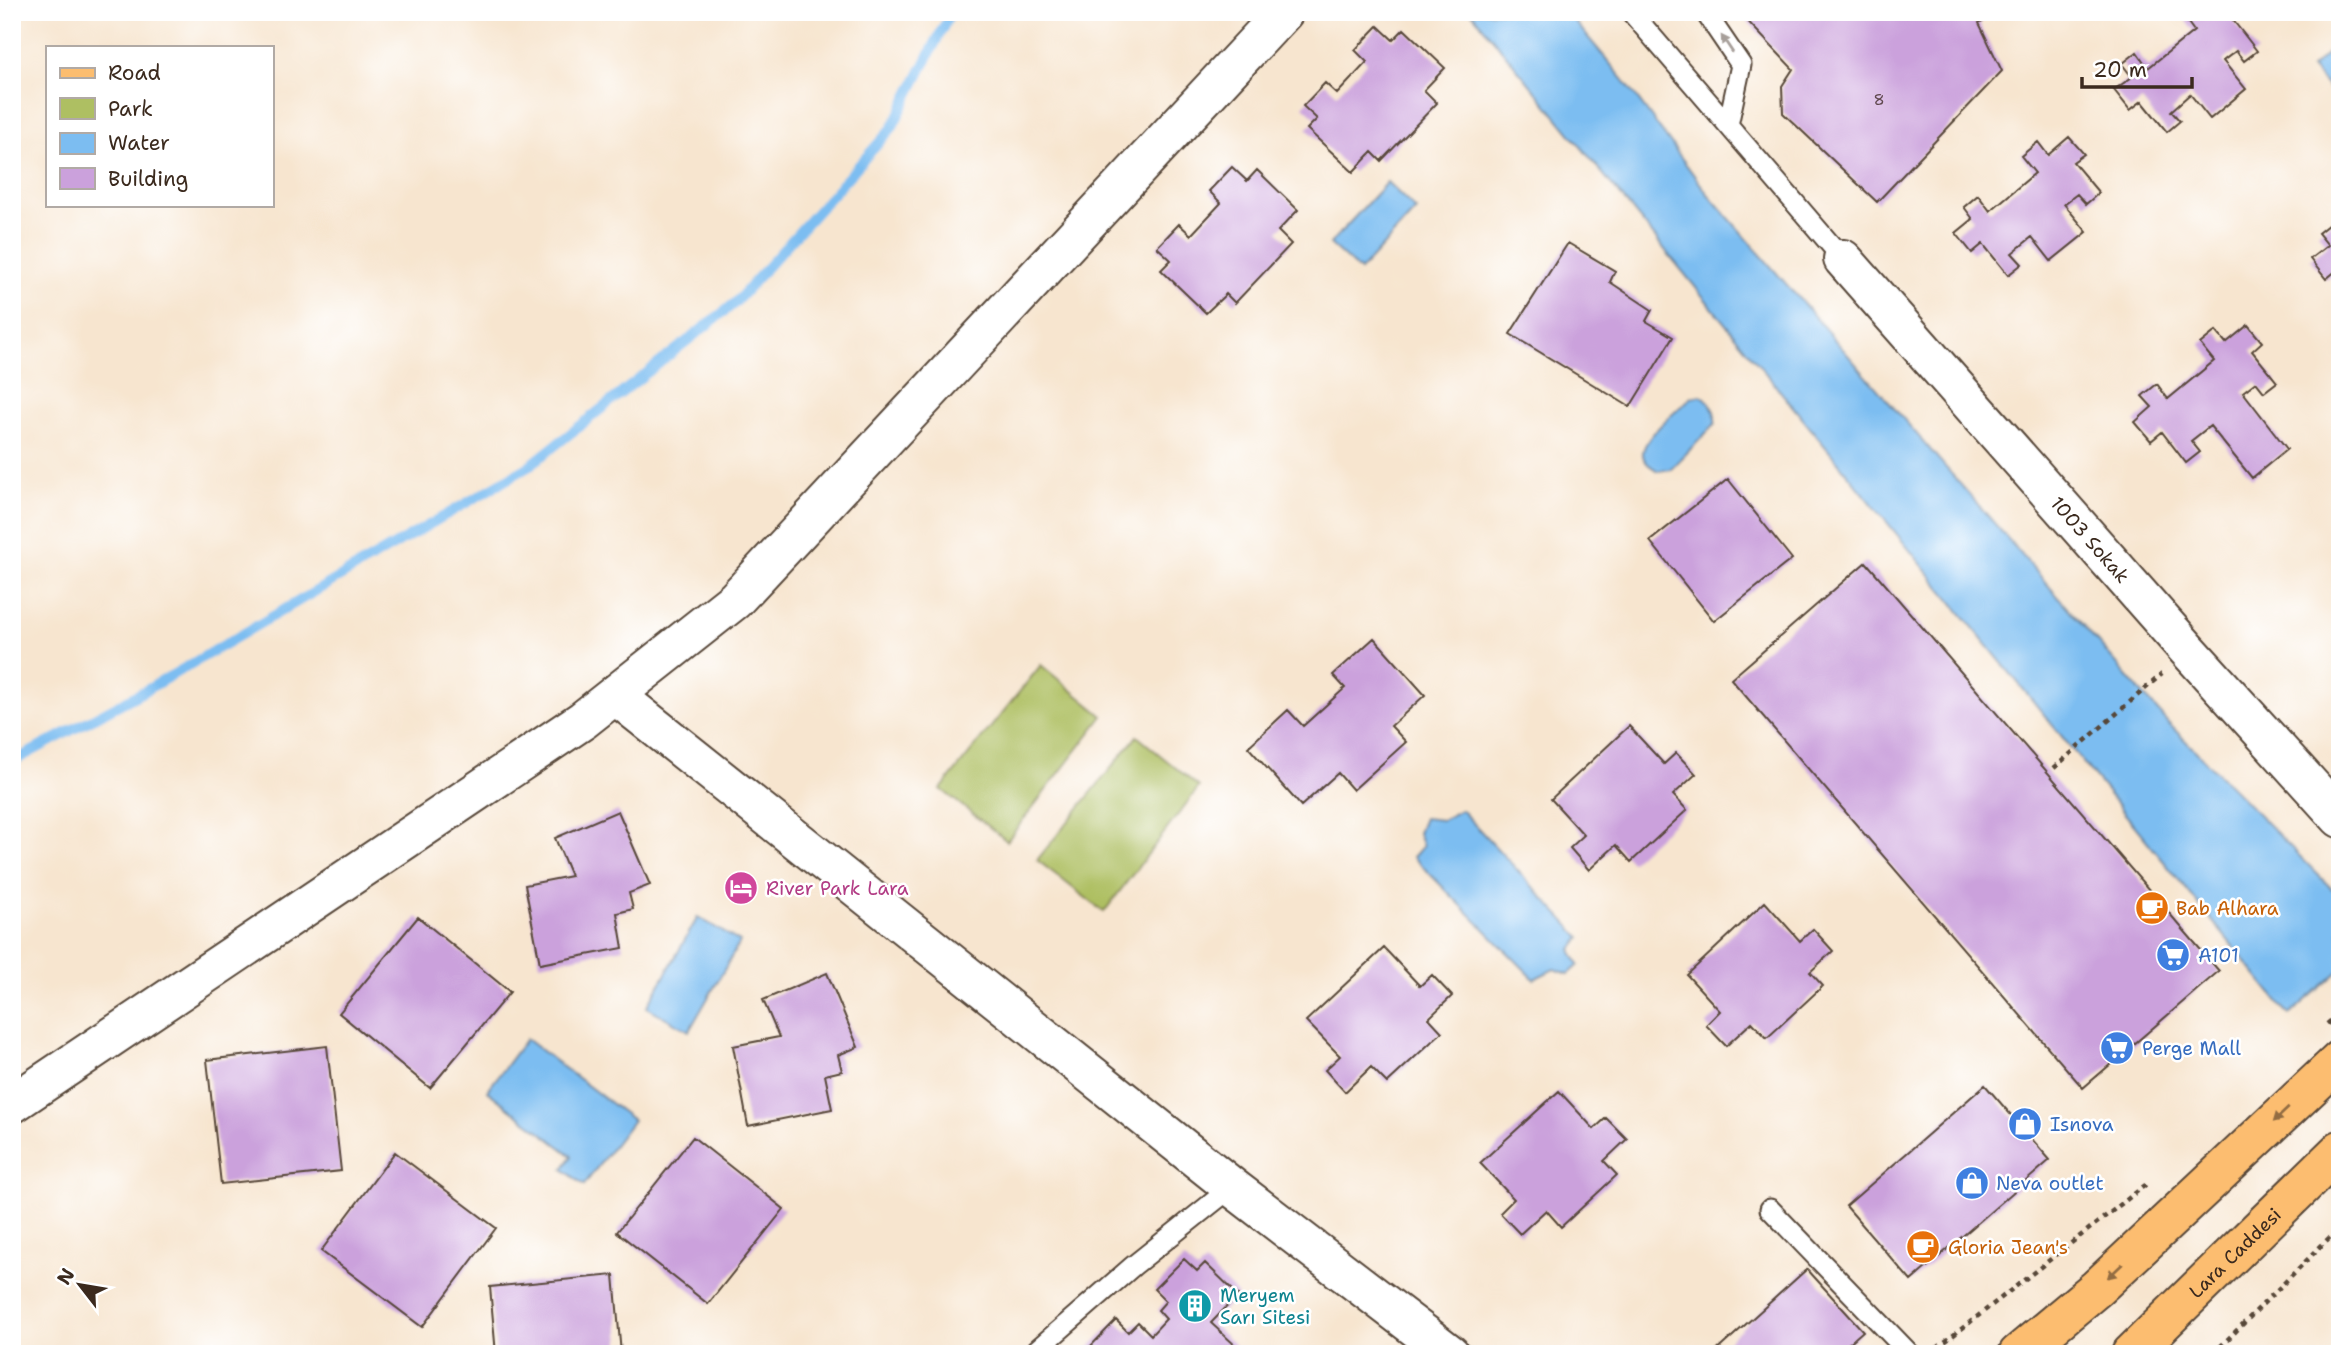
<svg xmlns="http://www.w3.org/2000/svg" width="2352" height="1366" viewBox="0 0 2352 1366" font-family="'Shantell Sans',sans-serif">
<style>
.green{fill:#aebf62;stroke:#747440;stroke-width:2}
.water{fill:#7cbdf1;stroke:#5c7488;stroke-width:2}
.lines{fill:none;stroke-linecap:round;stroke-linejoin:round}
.stream{stroke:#7cbdf1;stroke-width:10}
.building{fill:#cba1dc}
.service-casing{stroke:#574639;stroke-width:23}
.minor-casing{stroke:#574639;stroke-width:42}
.primary-casing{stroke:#574639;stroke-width:42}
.path{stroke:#574639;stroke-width:4.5;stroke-dasharray:5 5;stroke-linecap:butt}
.service{stroke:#fff;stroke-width:19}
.minor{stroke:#fff;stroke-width:38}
.primary{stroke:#fcbd6f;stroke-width:38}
.oneway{fill:#a79f9a}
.oneway2{fill:#926c42}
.labels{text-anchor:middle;stroke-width:5;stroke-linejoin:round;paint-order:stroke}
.number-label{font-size:16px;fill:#5f484e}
.street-label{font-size:19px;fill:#3b2a1e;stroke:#fff}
.hotel-label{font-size:19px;fill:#b23c85;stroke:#fff;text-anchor:start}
.food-label{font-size:19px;fill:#c56008;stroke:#fff;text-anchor:start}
.shop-label{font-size:19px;fill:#366cbe;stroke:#fff;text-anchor:start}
.culture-label{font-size:19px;fill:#0d838f;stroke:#fff;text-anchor:start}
</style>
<rect width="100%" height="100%" fill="#fff"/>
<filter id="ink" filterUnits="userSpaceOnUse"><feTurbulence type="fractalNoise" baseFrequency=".0143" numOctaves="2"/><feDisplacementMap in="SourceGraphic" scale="14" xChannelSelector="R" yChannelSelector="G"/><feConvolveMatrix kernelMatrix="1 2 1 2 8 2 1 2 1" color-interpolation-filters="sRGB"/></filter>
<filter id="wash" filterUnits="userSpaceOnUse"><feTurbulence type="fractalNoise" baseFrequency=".00686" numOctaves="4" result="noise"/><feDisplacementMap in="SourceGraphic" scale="28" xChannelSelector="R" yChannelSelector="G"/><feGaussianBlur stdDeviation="1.57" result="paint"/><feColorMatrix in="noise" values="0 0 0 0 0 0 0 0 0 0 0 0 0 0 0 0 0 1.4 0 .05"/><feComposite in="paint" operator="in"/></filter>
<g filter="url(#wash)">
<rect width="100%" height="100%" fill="#f7e5cf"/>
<path class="green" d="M1041,665L1103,716L1007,841L941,789Z
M1137,736L1199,787L1104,912L1037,860Z"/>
<path class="water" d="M1471,12H1567L1623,79L1708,194L2167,722L2340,897V970L2289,1015Z
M2340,42V101L2311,68Z
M1387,182L1416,210L1360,271L1330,244Z
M1701,395C1712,403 1716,411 1715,424L1671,469L1658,471C1652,467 1644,463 1643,455C1641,438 1680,408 1692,397Z
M1461,810L1581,938L1571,950L1579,965L1569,974L1554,969L1534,979L1413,857L1423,846L1418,833L1424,818L1442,820Z
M698,917L740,942L689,1031L647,1007Z
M526,1039L633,1120L584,1185L563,1169L572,1156L487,1091Z"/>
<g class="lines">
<path class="stream" d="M12,762L150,688L528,467L735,303L892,128L951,12"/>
</g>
<g id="blocks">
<path class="building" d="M1739,12H1998L1979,23L2002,71L1877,202L1783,113L1782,86L1793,69Z
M2180,12H2240L2232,19L2257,51L2244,61L2236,51L2223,61L2246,89L2210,119L2190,94L2171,111L2180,121L2167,132L2142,101L2130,110L2114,90L2132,77L2122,64L2137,52L2148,68L2194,31Z
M1378,26L1393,40L1404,29L1445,68L1424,90L1437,103L1381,161L1372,152L1353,172L1307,129L1317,119L1303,106L1325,83L1337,94L1367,62L1355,50Z
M2069,137L2084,154L2073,162L2099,193L2086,204L2077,194L2064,204L2087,232L2051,261L2032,237L2012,253L2022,264L2008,275L1983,244L1972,253L1956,233L1973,219L1964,207L1978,195L1990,211L2035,173L2021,156L2038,142L2048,155Z
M1232,167L1247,181L1257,170L1298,210L1278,231L1291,244L1235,303L1226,294L1206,313L1161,270L1171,260L1157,247L1179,224L1191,235L1221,203L1209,191Z
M2333,221L2340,231V273L2337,270L2326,279L2310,259L2328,245L2318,233Z
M1568,243L1615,271L1610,282L1652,310L1646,321L1673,337L1630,407L1510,334Z
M2248,325L2262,342L2252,351L2277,382L2264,392L2256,382L2243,392L2287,449L2252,478L2210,426L2191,441L2200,452L2186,463L2162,432L2151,441L2135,422L2152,407L2142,396L2157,384L2168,399L2214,361L2200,344L2216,331L2226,343Z
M1728,479L1792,559L1714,621L1650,541Z
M1866,562L2219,971L2083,1088L1731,679Z
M1374,638L1425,695L1391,726L1406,742L1353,790L1338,773L1301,806L1248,747L1288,710L1303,726L1345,688L1333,675Z
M1629,726L1664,764L1676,753L1696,774L1673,795L1687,810L1631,862L1616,845L1589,870L1570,848L1584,835L1551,799Z
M618,811L650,885L629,893L633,909L617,913L623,948L540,964L525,885L571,876L555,838Z
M1765,902L1800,941L1813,929L1833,951L1810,972L1823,986L1767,1038L1752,1022L1726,1046L1706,1025L1720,1011L1687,975Z
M418,917L510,992L430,1088L339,1013Z
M1384,948L1420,986L1432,975L1452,996L1429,1018L1442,1032L1387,1083L1371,1067L1345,1092L1325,1070L1340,1056L1306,1021Z
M827,973L858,1047L838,1055L842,1071L825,1075L832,1109L748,1126L733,1046L779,1037L763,1000Z
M327,1046L341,1171L221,1184L207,1060Z
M1985,1085L2050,1160L1911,1281L1846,1206Z
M1559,1091L1594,1129L1606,1118L1627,1139L1604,1161L1617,1175L1561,1227L1546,1210L1520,1234L1500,1213L1514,1199L1480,1163Z
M693,1137L784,1209L708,1304L617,1232Z
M395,1152L496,1228L422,1327L321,1251Z
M1184,1259L1197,1271L1205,1263L1238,1295L1211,1323L1236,1346L1229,1354H1083L1116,1320L1128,1332L1138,1322L1151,1335L1166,1319L1158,1310L1166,1301L1154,1289Z
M1807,1269L1863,1331L1837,1354H1713Z
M614,1275L621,1354H496L490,1287Z"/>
</g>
</g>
<g filter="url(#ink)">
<use href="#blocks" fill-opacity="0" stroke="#574639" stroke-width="2"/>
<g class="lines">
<g class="service-casing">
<path id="service" d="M1631,12L1843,259
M1705,12L1741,65L1728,125
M1770,1209L1910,1354
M1032,1354L1133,1266L1232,1187"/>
</g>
<g class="minor-casing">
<g id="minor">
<path id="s1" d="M1843,259L2187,649L2340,818"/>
<path d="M615,695L1232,1187L1450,1354"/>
<path d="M12,1104L583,720L735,600L1284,12"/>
</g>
</g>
<g class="primary-casing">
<g id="primary">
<path d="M2018,1354L2097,1288L2340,1060"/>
<path id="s2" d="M2131,1354L2340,1150"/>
</g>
</g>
<path class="path" d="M2054,768L2162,674
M2327,1024L2340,1013
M1937,1348L2148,1183
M2213,1354L2340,1227"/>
<use href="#service" class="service"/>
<use href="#minor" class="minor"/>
<use href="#primary" class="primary"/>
</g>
<defs><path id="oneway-solid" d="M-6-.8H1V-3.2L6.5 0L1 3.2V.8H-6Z" transform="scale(1.75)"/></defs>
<use class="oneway" href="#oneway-solid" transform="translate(1727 44) rotate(-124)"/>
<g class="oneway2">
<use href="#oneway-solid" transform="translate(2281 1115) rotate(137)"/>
<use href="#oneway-solid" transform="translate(2115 1271) rotate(137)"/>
</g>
</g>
<defs>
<g id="hotel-disc" transform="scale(1.75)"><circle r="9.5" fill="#d1479c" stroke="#fff"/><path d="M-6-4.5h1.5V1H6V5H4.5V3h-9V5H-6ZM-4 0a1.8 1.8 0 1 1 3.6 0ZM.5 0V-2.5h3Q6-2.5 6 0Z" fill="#fff"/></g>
<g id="cafe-disc" transform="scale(1.75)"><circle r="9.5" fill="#e8710a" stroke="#fff"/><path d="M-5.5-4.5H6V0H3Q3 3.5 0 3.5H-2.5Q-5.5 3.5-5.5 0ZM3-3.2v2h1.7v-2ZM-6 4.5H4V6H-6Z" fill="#fff"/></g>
<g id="supermarket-disc" transform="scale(1.75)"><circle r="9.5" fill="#3f7fe0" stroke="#fff"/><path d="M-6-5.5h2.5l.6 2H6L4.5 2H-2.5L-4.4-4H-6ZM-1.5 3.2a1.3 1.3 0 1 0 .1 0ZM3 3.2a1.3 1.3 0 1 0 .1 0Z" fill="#fff"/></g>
<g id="shop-disc" transform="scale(1.75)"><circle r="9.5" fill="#3f7fe0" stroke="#fff"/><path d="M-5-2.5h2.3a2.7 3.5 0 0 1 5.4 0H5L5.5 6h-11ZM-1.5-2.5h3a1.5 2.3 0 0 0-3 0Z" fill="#fff"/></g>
<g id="building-disc" transform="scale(1.75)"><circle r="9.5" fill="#0f9aa8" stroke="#fff"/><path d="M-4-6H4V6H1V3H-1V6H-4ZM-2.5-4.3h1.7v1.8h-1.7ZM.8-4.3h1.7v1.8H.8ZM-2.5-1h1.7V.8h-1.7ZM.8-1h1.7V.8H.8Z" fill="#fff"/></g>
</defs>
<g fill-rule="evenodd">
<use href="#hotel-disc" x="741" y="888"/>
<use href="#cafe-disc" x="2152" y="908"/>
<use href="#supermarket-disc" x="2173" y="955"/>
<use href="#supermarket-disc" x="2117" y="1048"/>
<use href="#shop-disc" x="2025" y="1124"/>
<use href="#shop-disc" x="1972" y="1183"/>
<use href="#cafe-disc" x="1923" y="1247"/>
<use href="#building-disc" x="1195" y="1306"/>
</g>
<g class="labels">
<g class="number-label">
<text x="1879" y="105">8</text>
</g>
<g class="street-label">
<text dy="7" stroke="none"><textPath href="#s1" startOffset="374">1003 Sokak</textPath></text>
<text dy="7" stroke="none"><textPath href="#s2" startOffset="145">Lara Caddesi</textPath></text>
</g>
<g class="hotel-label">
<text x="766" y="895">River Park Lara</text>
</g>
<g class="food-label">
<text x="2176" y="915">Bab Alhara</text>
<text x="1948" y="1254">Gloria Jean's</text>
</g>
<g class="shop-label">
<text x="2198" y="962">A101</text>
<text x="2142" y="1055">Perge Mall</text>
<text x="2050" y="1131">Isnova</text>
<text x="1996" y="1190">Neva outlet</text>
</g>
<g class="culture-label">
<text x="1220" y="1302">Meryem<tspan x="1220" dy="22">Sarı Sitesi</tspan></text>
</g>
</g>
<rect width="2352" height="1366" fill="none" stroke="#fff" stroke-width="42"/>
<rect x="46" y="46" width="228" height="161" fill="#ffffff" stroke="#b1aaa5" stroke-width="2"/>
<rect x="60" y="68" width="35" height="10" fill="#fcbd6f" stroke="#b1aaa5" stroke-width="2"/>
<text x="108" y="80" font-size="21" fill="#3b2a1e">Road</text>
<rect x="60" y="98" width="35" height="21" fill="#aebf62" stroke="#b1aaa5" stroke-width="2"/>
<text x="108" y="116" font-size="21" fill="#3b2a1e">Park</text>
<rect x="60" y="133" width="35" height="21" fill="#7cbdf1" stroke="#b1aaa5" stroke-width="2"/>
<text x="108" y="150" font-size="21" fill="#3b2a1e">Water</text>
<rect x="60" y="168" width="35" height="21" fill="#cba1dc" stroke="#b1aaa5" stroke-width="2"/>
<text x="108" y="186" font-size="21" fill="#3b2a1e">Building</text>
<g transform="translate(80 1285) rotate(301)" stroke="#ffffff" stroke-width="5" paint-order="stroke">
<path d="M0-5L12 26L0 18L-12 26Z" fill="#3b2a1e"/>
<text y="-10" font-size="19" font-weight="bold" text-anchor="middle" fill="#3b2a1e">N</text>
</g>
<path d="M2082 77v10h110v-10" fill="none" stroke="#3b2a1e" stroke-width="3.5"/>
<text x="2093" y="77" font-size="21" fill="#3b2a1e" stroke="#ffffff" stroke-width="5" paint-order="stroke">20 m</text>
</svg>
